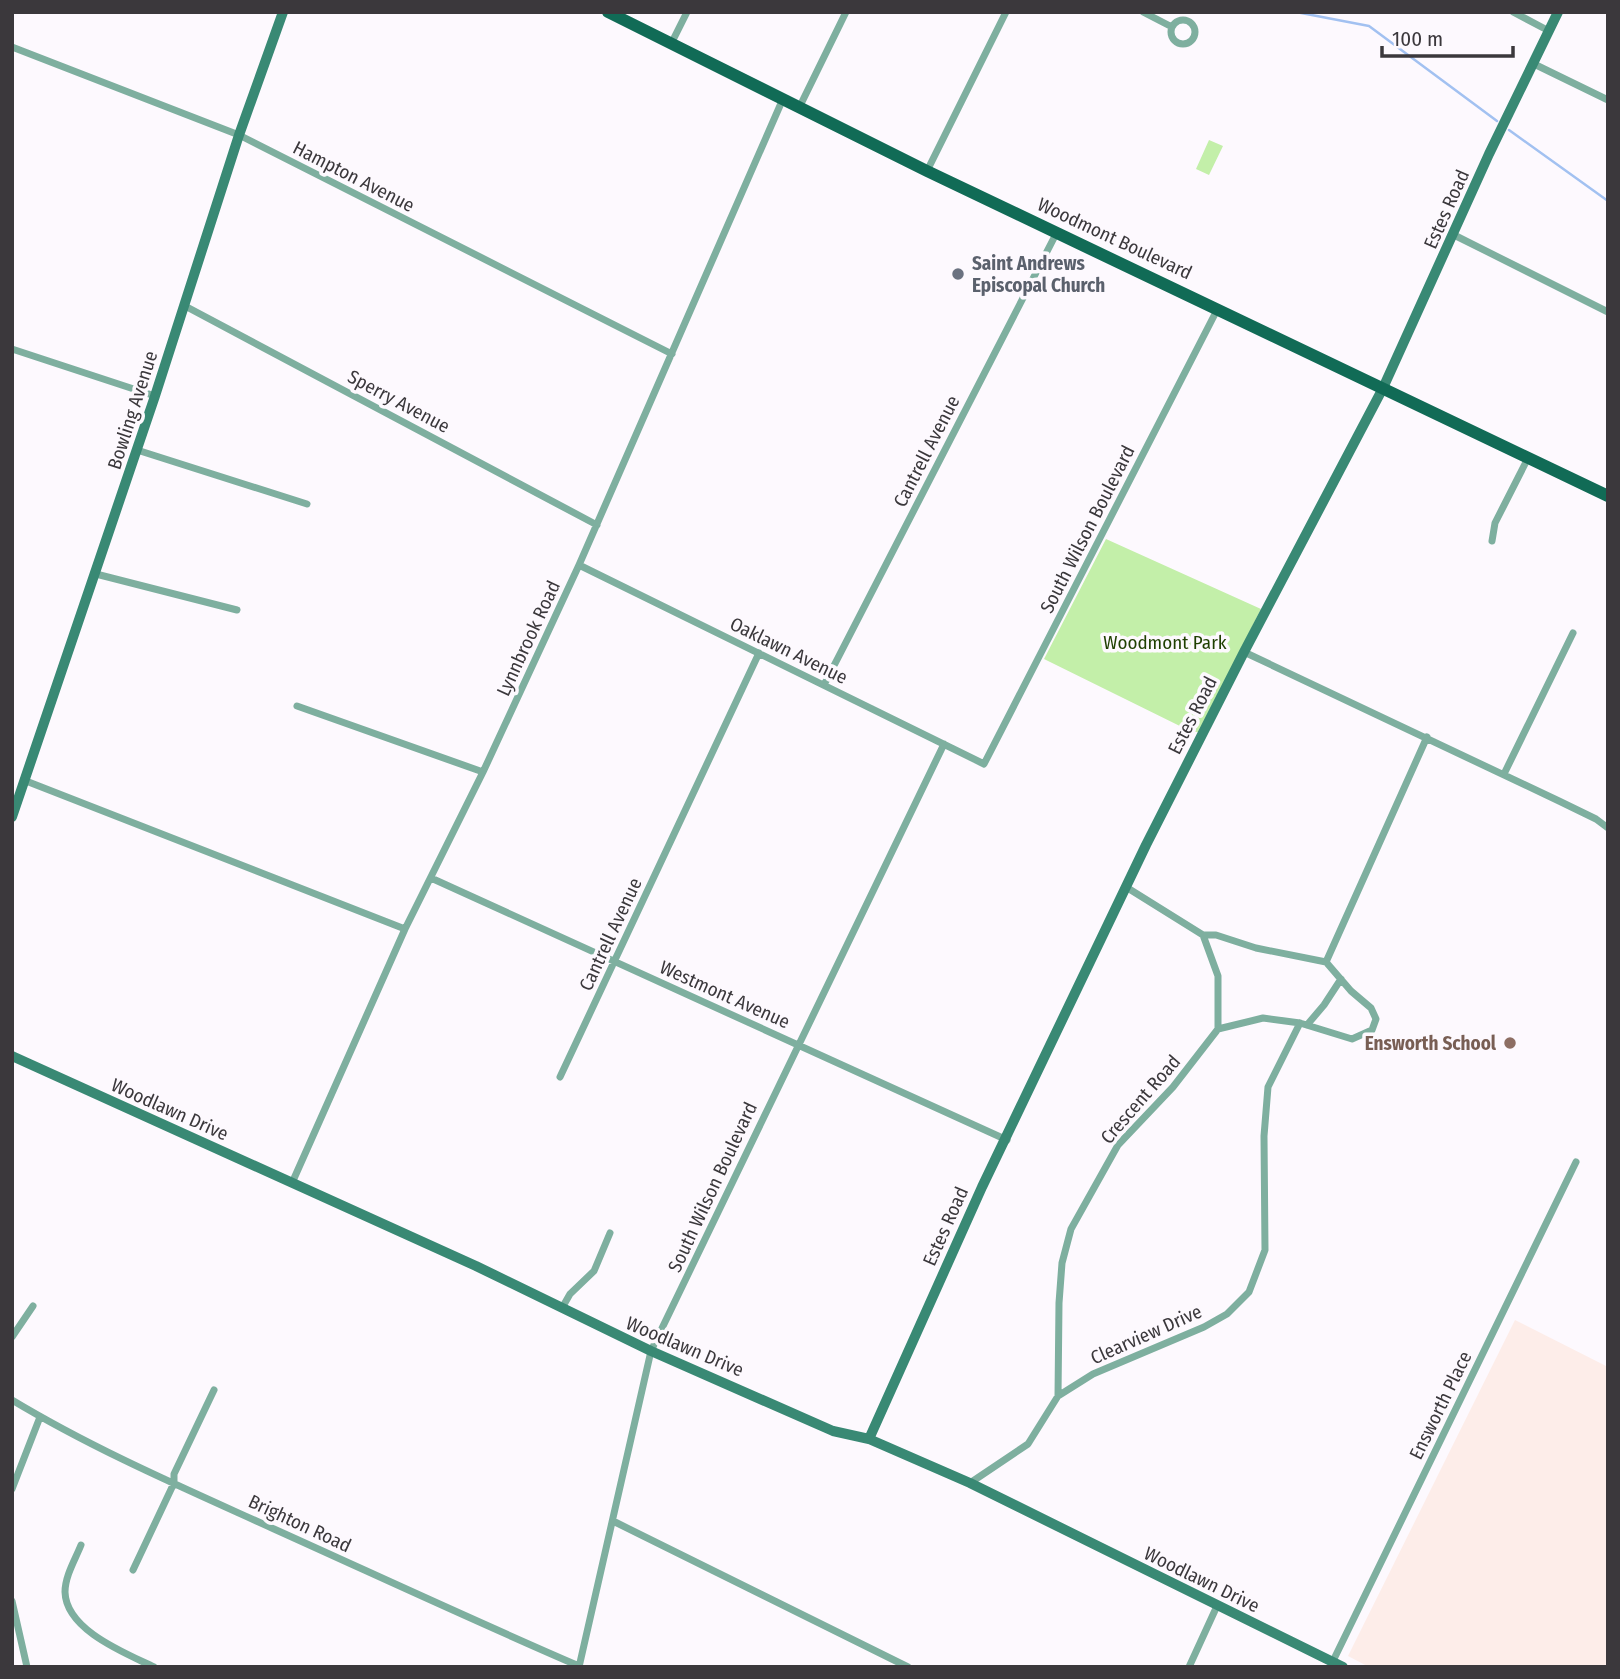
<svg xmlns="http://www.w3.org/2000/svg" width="1620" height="1679" viewBox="0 0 1620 1679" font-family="'Fira Sans Condensed',sans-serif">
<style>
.education{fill:#fdede9}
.green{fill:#c3efa9}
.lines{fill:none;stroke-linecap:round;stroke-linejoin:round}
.stream{stroke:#a2c1f1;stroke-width:2.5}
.street{stroke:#7eaf9f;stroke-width:7}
.secondary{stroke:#398974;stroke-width:10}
.primary{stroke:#116b56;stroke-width:12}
.worship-dot{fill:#6b7280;stroke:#fdf9fe;stroke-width:2.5}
.education-dot{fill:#8d6e63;stroke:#fdf9fe;stroke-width:2.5}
.labels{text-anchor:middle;stroke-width:7;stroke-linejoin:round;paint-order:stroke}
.street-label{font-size:19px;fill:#3b383c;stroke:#fdf9fe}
.worship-label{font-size:19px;font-weight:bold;fill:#5b616d;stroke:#fdf9fe;text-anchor:start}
.park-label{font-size:19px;fill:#1f3f01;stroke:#fdf9fe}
.education-label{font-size:19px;font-weight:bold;fill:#785e54;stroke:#fdf9fe;text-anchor:end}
</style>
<rect width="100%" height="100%" fill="#fdf9fe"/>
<path class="education" d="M1515,1320L1608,1367V1667H1369L1348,1656Z"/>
<path class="green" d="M1209,140L1223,146L1209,175L1196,169Z
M1106,539L1261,609L1199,732H1192L1044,659Z"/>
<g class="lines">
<path class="stream" d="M1296,12L1369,26L1497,121
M1509,130L1608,201"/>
<path class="street" d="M1143,12L1172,27
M1513,12L1549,31
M1171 32a12 12 0 1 1 24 0a12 12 0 1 1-24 0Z
M671,44L687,12
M12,47L239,135L672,354
M1534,64L1608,100
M799,108L846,12
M927,171L1006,12
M1454,235L1608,312
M185,306L597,525
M12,349L155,396
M137,450L307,504
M1492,541L1495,523L1528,458
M579,565L984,764L1218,308
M96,574L237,610
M1244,652L1559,801L1596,819L1608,828
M824,685L1057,232
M297,706L483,772
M1504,774L1573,633
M26,781L405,929
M431,878L1007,1140
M1203,935H1216L1256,948L1326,962
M1326,962L1427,737
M1307,1025L1324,1005L1341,979
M1218,1029L1263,1018L1300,1023L1352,1039L1372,1030L1376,1019L1371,1008L1351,991L1326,962
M560,1077L759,653
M292,1183L405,929L483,772L579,565L782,101
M562,1308L570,1294L594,1271L610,1233
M12,1337L33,1306
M1058,1396L1059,1303L1062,1263L1071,1229L1118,1145L1173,1087L1218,1029V976L1203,935L1126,887
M12,1400C95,1450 186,1489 274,1529C376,1575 477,1622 579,1666
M970,1483L1028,1444L1058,1396L1093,1374L1204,1327L1227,1314L1249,1292L1265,1250L1264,1136L1268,1087L1300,1023
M12,1489L40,1417
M613,1521L908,1667
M81,1545C75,1560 65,1576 65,1592C66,1630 125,1653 154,1667
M133,1570L174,1483V1474L214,1390
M12,1601L27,1667
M1333,1661L1576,1162
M579,1667L651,1351L944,744
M1189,1667L1217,1606"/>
<path class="secondary" d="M12,817L155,396L239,135L283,12
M12,1056L476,1266L651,1351L833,1431L869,1439L970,1483L1343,1667
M869,1439L982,1187L1146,845L1244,652L1383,388L1489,154L1558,12"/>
<path class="primary" d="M608,12L927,171L1608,496"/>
</g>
<circle class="worship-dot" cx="958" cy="274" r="7"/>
<circle class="education-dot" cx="1510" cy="1043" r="7"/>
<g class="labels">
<g class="street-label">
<text transform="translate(354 176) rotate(27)" y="7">Hampton Avenue</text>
<text transform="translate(1446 209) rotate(-66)" y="7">Estes Road</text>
<text transform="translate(1115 238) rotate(25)" y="7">Woodmont Boulevard</text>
<text transform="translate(399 401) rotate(28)" y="7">Sperry Avenue</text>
<text transform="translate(132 410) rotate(-72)" y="7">Bowling Avenue</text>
<text transform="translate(926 451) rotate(-63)" y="7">Cantrell Avenue</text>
<text transform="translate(1087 529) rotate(-63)" y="7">South Wilson Boulevard</text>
<text transform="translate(528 638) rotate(-65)" y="7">Lynnbrook Road</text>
<text transform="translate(789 650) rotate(26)" y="7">Oaklawn Avenue</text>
<text transform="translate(1192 715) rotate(-63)" y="7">Estes Road</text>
<text transform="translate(610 934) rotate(-65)" y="7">Cantrell Avenue</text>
<text transform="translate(725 994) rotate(24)" y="7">Westmont Avenue</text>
<text transform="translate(1140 1099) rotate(-49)" y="7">Crescent Road</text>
<text transform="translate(170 1109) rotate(24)" y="7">Woodlawn Drive</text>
<text transform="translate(712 1187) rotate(-65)" y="7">South Wilson Boulevard</text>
<text transform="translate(945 1226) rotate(-66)" y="7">Estes Road</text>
<text transform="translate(1146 1334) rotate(-24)" y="7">Clearview Drive</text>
<text transform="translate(685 1346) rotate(23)" y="7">Woodlawn Drive</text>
<text transform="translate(1440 1405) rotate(-64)" y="7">Ensworth Place</text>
<text transform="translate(300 1523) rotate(25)" y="7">Brighton Road</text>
<text transform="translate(1202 1579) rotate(26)" y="7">Woodlawn Drive</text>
</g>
<g class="worship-label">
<text x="972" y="270">Saint Andrews<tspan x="972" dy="22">Episcopal Church</tspan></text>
</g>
<g class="park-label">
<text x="1165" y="649">Woodmont Park</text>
</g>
<g class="education-label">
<text x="1496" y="1050">Ensworth School</text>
</g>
</g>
<rect width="1620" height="1679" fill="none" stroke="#3b383c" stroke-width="28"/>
<path d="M1382 46v10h131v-10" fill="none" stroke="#3b383c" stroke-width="3.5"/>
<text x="1392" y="46" font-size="21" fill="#3b383c" stroke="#fdf9fe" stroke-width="5" paint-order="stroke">100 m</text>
</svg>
